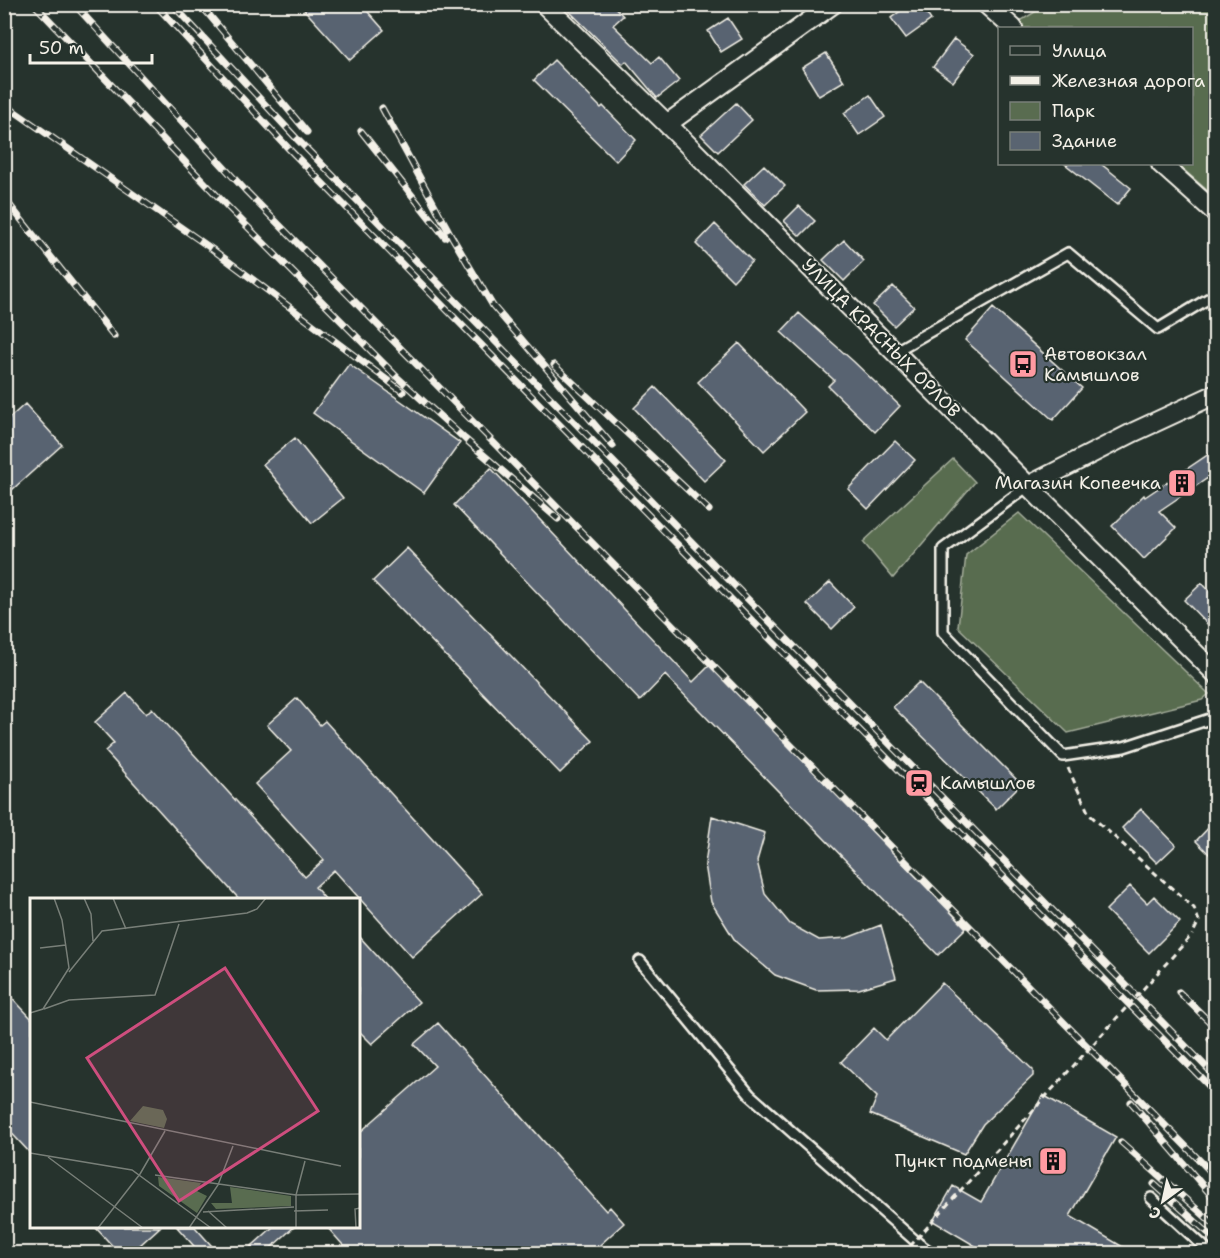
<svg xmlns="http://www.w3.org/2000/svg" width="1220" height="1258" viewBox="0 0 1220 1258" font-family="'Shantell Sans',sans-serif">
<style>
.green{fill:#596c50;stroke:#a6ae9c;stroke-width:1.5}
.building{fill:#596471;stroke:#f4f1e8;stroke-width:1.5}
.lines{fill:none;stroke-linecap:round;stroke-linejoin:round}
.lane-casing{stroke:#f4f1e8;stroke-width:14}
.street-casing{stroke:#f4f1e8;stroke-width:22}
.path{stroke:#f4f1e8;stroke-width:3;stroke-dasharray:6 4.5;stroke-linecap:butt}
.lane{stroke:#26332d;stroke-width:9}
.street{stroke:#26332d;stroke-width:18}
.rail-casing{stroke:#f4f1e8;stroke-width:7}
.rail{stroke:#26332d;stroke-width:4.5;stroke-dasharray:14;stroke-linecap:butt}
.path-bridge{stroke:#f4f1e8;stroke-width:3;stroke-dasharray:6 4.5;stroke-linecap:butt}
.labels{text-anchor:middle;stroke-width:4.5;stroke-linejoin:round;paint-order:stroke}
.street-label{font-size:18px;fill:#f4f1e8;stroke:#26332d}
.poi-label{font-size:18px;fill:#f4f1e8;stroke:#26332d;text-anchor:start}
.inset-road{fill:none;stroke:#787f78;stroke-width:1.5}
.view{fill:#ce4e7e;fill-opacity:0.15;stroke:#ce4e7e;stroke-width:3}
.inset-edge{fill:none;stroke:#f4f1e8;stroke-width:3}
</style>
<rect width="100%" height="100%" fill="#26332d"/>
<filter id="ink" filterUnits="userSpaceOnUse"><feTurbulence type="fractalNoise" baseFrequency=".0167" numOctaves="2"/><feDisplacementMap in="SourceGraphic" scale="12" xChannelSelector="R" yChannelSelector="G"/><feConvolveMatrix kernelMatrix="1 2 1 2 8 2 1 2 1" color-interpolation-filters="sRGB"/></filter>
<g filter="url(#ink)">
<path class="green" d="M1046,5H1215V197L1177,164H1192V28H1023L1017,23Z
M953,459L975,482L893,578L863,542Z
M1019,513L1209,694L1202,700L1068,733L958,627L966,555Z"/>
<path class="building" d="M299,4H361L384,30L350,60Z
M576,4H612L623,16L613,25L652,63L659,57L679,81L657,98L626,61L623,64L569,11Z
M910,4H920L931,20L906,38L891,18Z
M728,18L742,39L721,52L708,31Z
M954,39L974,54L953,82L933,67Z
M826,53L844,81L819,96L802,68Z
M554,60L601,108L603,106L636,140L616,161L534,80Z
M870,95L885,117L859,135L844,113Z
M736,103L752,120L718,152L701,135Z
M1065,164H1101L1131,188L1117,205Z
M764,165L785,186L765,205L744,184Z
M799,206L815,221L800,236L784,221Z
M715,224L752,261L733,281L696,244Z
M844,240L864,261L844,281L823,260Z
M893,286L914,307L894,326L873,305Z
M993,308L1082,388L1053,420L965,340Z
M799,313L853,361L900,406L875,432L828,386L834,380L781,332Z
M739,343L805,412L764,451L698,382Z
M349,364L460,443L424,493L313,413Z
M655,387L726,460L704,481L634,408Z
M25,404L62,445L4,497V423Z
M295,438L343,498L312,523L263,464Z
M895,441L915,460L868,509L848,489Z
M1215,450V473L1159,511L1176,528L1144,559L1112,526L1144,495L1145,497Z
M491,468L693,682L710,665L966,928L938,955L665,675L640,701L454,505Z
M407,548L593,741L560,773L373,581Z
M830,582L854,607L832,629L807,604Z
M1202,583L1215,597V632L1184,600Z
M919,682L1021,784L996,809L893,707Z
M127,693L146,714L152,708L305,877L324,860L255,784L291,751L267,725L297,698L320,725L325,721L482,894L412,957L334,870L315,887L326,900H240L105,751L114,743L95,722Z
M1141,809L1176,845L1157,863L1122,828Z
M712,816L765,833L757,861L765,894L790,924L819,940L847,938L881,925L896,978L859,989L816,990L775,975L736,942L711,902L705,864Z
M1215,821V860L1196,841Z
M1130,886L1147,903L1154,896L1180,922L1149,953L1106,910Z
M358,935L419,1002L372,1044L358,1030Z
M942,983L1033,1070V1076L983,1124L964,1154L870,1114L877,1097L841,1062L874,1028L886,1040Z
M4,989L32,1019V1155L4,1125Z
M438,1023L606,1211L610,1207L624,1223L590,1254H351L327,1227H358V1134L435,1066L414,1044Z
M1043,1095L1116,1137L1070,1216L1135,1254H989L933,1221L953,1186L981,1202Z
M95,1227H160L130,1254H120Z
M177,1227H195L219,1254H201Z
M273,1227H294L264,1254H243Z"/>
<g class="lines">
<g class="lane-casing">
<path id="lane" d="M894,352L1068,253L1158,329L1216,294
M1028,486L943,549V632L1063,756L1124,747L1216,717
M640,961L750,1095L919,1244L933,1254
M1151,1198L1212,1254"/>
</g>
<g class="street-casing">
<path id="street" d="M544,4L667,124L1216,674
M986,4L1013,28
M667,124L833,4
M1161,164L1216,213
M1028,486L1134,432L1216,394"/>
</g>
<path class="path" d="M1068,768L1089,814L1194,908L1199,921L1192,935"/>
<use href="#lane" class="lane"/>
<use href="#street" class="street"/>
<g class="rail-casing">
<path id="rail" d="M34,4L227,206L397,377L465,439L558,519
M74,4L245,190L1216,1177
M155,4L289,149L1216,1093
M172,4L298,140L1216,1077
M200,4L307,132
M4,104L212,249L403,392
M382,108L452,237L493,306L613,446
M361,131L445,237
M4,198L114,336
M554,365L709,510
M1179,992L1216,1028
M1210,1039L1216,1045
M1131,1102L1216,1201
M1121,1142L1216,1226
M1154,1184L1216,1240"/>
</g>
<use href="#rail" class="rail"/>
<path class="path-bridge" d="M903,1254L1192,935"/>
</g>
</g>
<defs>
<g id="bus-square" transform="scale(1.5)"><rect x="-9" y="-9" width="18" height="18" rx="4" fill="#ff9aa2" stroke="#26332d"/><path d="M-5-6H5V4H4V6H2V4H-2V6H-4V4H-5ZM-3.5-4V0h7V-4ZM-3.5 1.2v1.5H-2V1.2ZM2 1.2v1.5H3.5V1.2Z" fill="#111"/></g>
<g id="building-square" transform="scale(1.5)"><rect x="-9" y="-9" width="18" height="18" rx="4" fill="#ff9aa2" stroke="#26332d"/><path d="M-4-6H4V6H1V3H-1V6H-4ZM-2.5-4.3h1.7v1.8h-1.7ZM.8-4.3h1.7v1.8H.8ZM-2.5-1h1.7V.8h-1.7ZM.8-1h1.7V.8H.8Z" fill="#111"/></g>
<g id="station-square" transform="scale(1.5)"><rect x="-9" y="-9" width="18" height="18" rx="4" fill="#ff9aa2" stroke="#26332d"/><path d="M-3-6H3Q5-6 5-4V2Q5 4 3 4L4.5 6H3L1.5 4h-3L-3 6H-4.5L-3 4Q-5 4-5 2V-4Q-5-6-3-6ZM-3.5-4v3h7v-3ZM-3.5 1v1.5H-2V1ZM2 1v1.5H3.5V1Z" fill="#111"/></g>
</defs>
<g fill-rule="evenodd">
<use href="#bus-square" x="1023" y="364"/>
<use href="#building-square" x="1182" y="483"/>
<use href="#station-square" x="919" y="783"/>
<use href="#building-square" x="1053" y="1161"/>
</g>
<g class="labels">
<g class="street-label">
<text transform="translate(881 338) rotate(45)" y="6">УЛИЦА КРАСНЫХ ОРЛОВ</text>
</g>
<g class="poi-label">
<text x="1044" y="360">Автовокзал<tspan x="1044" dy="21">Камышлов</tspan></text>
<text x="1161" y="489" text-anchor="end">Магазин Копеечка</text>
<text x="940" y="789">Камышлов</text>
<text x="1032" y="1167" text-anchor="end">Пункт подмены</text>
</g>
</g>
<g transform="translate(30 898)">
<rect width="330" height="330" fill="#26332d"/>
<path d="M113,208L133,212L137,221L134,230L100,223ZM128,279L171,285L167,293L177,298L167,315L129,288ZM200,289L261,298V308L186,311L181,305H202Z" fill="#596c50"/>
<path class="inset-road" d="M54,0L61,16L63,43M83,0L96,31M10,50L36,47M39,74L72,33L217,15L227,11L236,0M14,111L39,102L125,97L149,26M0,115L13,111L39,70L32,22L24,0M0,204L311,268M0,255L102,272L181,330M18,259L113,330M110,276L135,233M125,277L266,297L330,296M178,313L197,330M264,313L298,312M173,314L264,309M68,330L110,276M159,330L188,287L203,248M266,330V297L275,263M326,330L325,311L330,310"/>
<path class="view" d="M195,70L288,213L149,303L57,160Z"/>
<rect width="330" height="330" class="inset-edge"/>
</g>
<rect width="1220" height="1258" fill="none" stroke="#26332d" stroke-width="24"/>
<rect x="12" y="12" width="1196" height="1234" fill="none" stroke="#f4f1e8" stroke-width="2" filter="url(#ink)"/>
<rect x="998" y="27" width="195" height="138" fill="#26332d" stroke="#787f78" stroke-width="1.5"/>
<rect x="1010" y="46" width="30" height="9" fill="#26332d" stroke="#787f78" stroke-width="1.5"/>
<text x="1052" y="57" font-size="18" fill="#f4f1e8">Улица</text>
<rect x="1010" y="76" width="30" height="9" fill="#f4f1e8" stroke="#787f78" stroke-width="1.5"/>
<text x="1052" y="87" font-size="18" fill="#f4f1e8">Железная дорога</text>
<rect x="1010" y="102" width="30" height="18" fill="#596c50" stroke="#787f78" stroke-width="1.5"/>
<text x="1052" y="117" font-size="18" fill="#f4f1e8">Парк</text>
<rect x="1010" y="132" width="30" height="18" fill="#596471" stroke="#787f78" stroke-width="1.5"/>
<text x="1052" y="147" font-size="18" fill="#f4f1e8">Здание</text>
<g transform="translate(1163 1201) rotate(213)" stroke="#26332d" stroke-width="4.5" paint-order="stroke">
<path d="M0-4.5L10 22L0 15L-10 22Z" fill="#f4f1e8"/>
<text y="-9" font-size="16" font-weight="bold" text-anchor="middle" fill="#f4f1e8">С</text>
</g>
<path d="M30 54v9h122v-9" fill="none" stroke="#f4f1e8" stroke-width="3"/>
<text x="39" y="54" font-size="18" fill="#f4f1e8" stroke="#26332d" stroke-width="4.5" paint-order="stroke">50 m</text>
</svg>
